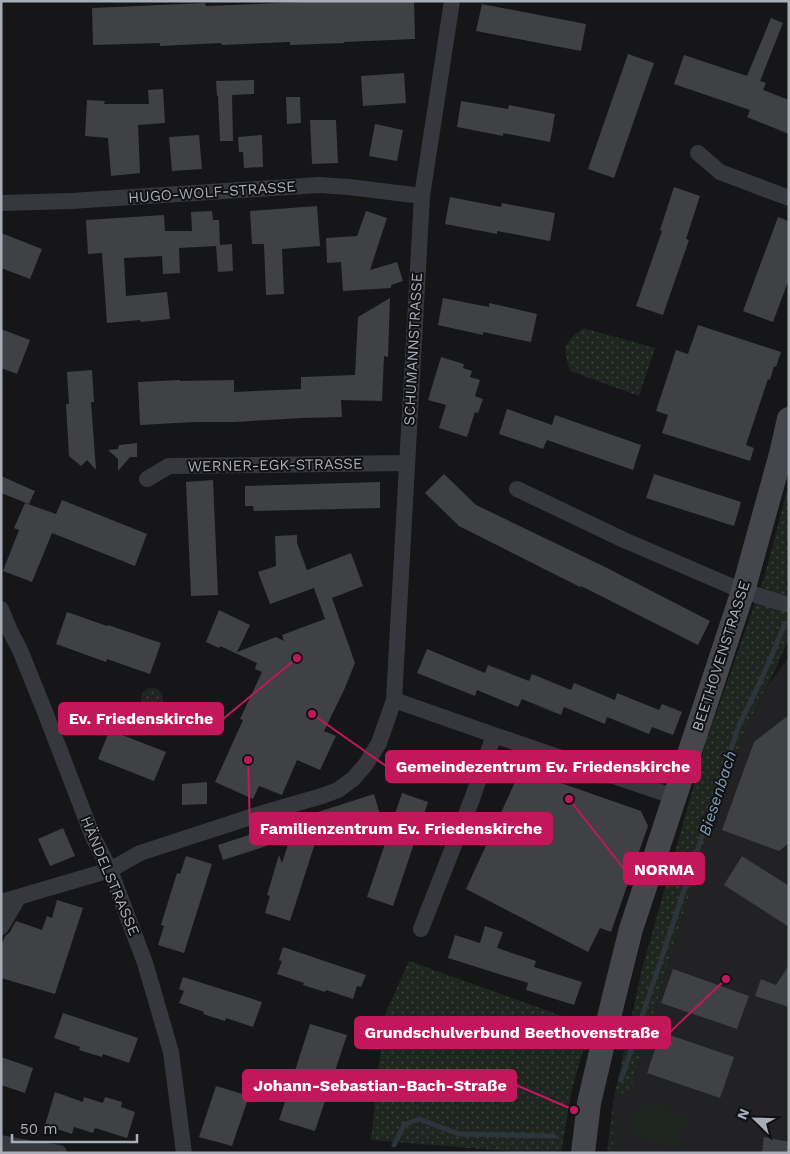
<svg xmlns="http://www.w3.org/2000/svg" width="790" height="1154" viewBox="0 0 790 1154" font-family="'Work Sans',sans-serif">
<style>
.built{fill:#222225}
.grass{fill:url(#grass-dots)}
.garden{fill:#1e261f}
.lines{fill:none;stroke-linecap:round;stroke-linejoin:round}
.stream{stroke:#2c353c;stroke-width:5}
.building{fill:#404145}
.street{stroke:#37383d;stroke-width:16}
.secondary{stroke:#45474d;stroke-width:24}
.labels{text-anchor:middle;stroke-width:4;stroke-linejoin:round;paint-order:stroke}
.street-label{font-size:15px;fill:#a8adb8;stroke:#111113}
.water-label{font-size:16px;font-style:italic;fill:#7f9bb3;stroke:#111113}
.leader{fill:none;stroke:#c2185b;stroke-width:2}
.callout-dot{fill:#c2185b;stroke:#111113;stroke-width:2}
.callout{fill:#c2185b;stroke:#c2185b;stroke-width:2}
.callout-label{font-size:16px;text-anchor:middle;font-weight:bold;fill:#fff}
</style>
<defs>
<pattern id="grass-dots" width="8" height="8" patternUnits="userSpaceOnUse" patternTransform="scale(1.25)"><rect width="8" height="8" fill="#1e261f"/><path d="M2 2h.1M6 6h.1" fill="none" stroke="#3c433d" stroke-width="1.8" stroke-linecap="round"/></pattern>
</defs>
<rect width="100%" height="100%" fill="#161618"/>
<path class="built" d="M789,657V1153H613L614,1097L630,1091L707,836L746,728L768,685Z"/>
<path class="grass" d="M583,328L655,348L639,396L570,371C563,346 562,345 583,328Z
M789,483V637L777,666L746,728L707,836L630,1091L614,1097L613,1153H607L614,1097L642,969L706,742L765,575Z
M141 699a11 11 0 1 1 22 0a11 11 0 1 1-22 0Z
M409,961L590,1026L572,1089L561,1153H530L371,1140L384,1017Z"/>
<path class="garden" d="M640,1103L687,1118L676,1149L630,1133Z"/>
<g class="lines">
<path class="stream" d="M621,1080L739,725C756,692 771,659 785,623
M394,1145L404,1125L419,1119L459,1134L554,1136"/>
</g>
<path class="building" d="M328,1H414L415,39L344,42V43L290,45V42L222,45L221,43L160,46V43L93,45L92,8L205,3L206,6Z
M482,4L586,24L581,51L476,31Z
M771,18L783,23L760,81L766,83L763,90L789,100V134L747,117L750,110L674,84L684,55L747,76Z
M628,54L654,63L614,178L588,169Z
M404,73L406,103L363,106L361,76Z
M254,80V94L232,95L233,141H220L218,96H217L216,81Z
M163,89L165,123L138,125L140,173L111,176L108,138L85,136L87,100L105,101L104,104H149L148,90Z
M286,97H300L301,123L287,124Z
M461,101L508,109L509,105L555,114L550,142L503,133V136L457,127Z
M310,120H336L338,163L312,164Z
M375,124L403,130L397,161L369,156Z
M199,135L202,169L172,171L169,137Z
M262,135L263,167L244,168L243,152H239L238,137Z
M674,187L700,196L686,239L689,240L663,315L636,306L662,231L660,230Z
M450,197L501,207L502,203L555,213L550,241L497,231V234L445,224Z
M317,206L320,246L282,249L284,294L266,295L264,244H252L250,211Z
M212,211L213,220H219L220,245L232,244L233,271L218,272L216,246L179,248L180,273L163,274L162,256L124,258L126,296L167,292L170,319L141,322L140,320L107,323L102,253L88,254L86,220L164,215L165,231H192L191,212Z
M366,211L387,218L370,270L397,262L403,281L391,285V288L343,291L341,262L327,263L326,238L357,236Z
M778,217L789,221V279L773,322L743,311Z
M1,233L42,249L30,279L1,268Z
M390,298L388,357L384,356L382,401L341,400L342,417L302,418L235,422H194L140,425L138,382L180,380V381L234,380V392L301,389V377L355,375L358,317Z
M443,298L489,307V303L537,314L531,342L483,332V335L438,325Z
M698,325L781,352L776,367L774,366L770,380L768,379L746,445L754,448L750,461L662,433L668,415L656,411L676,350L688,354Z
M1,329L30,340L17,374L1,368Z
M441,357L464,364L463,368L472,371L470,377L480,380L475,396L483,399L478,413L475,412L467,437L439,428L446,405L428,400Z
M92,370L94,402H91L96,470L87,460L81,466L69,456L66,404H69L67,372Z
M507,409L552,425L555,415L641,445L633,470L547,440L543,449L499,434Z
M137,443V448L138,447L137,449V457H130L118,471V459L108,450L118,449L119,445Z
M444,474L476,505L605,567L710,621L698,645L581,586L580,587L459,526L425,493Z
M654,474L741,502L734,526L646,498Z
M1,476L35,491L29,504L1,493Z
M213,480L218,595L191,596L186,482Z
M380,482V508L254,511L253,506H245V486Z
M62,500L147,534L135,566L52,533L32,582L3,571L19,530L14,528L25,503L56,514Z
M297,535V543L307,570L351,553L363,586L332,598L355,663L344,690L324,731L336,736L320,770L297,760L282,795L259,786L253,799L215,782L243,720L240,719L262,672L255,669L257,663L220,646L219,648L206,642L219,610L250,625L237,652L276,637L284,641L282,635L325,619L314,588L270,604L258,572L276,566L275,536Z
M67,612L107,626L108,625L161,643L150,674L107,659L106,662L56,644Z
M427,649L485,673L488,665L529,681L532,674L571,690L574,683L615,700L617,693L659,710L662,704L682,712L673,735L652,727L649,734L607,717L605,724L564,707L561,715L522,699L518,707L477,690L475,696L417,673Z
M105,708L119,714L112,731L166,752L154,781L98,759L108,734L97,729Z
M789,715V843L779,851L722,830L754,742Z
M521,769L641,811L648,826L611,932L600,928L588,952L466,889Z
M207,782V804L182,805V784Z
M402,793L428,802L393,906L367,897Z
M374,794L381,818L361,824L359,817L323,829L318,812Z
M294,826L318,834L290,921L265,913L270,896L267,895L279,855L282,863Z
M63,828L75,856L50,866L38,839Z
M271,828L276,843L223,860L218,845Z
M186,856L212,864L184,953L158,945L164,926L161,925L168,902L177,873L180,874Z
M742,856L789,886V927L724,885Z
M57,900L83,908L55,994L1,978V947L5,936L10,932L16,921L42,930L47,916L52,918Z
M485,926L503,932L497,948L536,961L534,967L582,982L574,1005L526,990L528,983L448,958L455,935L480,943Z
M283,947L366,975L361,987L357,986L353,999L326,990L325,992L303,985L304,983L277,974L282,961L279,960Z
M789,965V1007L755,996L761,979L776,985Z
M673,969L749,996L737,1029L661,1003Z
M183,977L262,1002L253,1027L226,1018L225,1021L203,1014L204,1012L179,1003L184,991L179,989Z
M63,1013L138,1038L129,1063L103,1054L102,1057L79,1050L80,1047L54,1038Z
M310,1024L347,1035L315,1131L279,1120Z
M661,1032L734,1057L720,1098L647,1073Z
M1,1057L33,1068L25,1093L1,1085Z
M216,1086L249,1096L232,1146L199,1137Z
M55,1092L83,1102L84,1097L103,1103L105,1097L122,1102L121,1107L135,1112L127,1138L95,1128L93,1133L74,1127L72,1134L45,1125Z
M764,1137L789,1142V1153H762Z"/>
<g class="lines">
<path class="street" d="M698,153L720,172L789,198
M1,203L71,201L319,185L349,187L422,196
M147,479L169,466L407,463
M517,489L624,540L726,584L743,591L789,605
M1,609L10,631L20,650L45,712L93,837L110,870L145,963L171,1052L184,1153
M394,700L494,735L675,797
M1,902L110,870L140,853L263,813L322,796L338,790L353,779L366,764L379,743L394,700L422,196L452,1
M1,927L18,898
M421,929L472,799L494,735
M1,1143L34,1149L59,1153"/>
<path class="secondary" d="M583,1153L589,1103L613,1001L631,929L743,591L781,454L789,419"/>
</g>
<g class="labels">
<g class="street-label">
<text transform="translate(212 192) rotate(-4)" y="5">HUGO-WOLF-STRASSE</text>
<text transform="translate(413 349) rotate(-87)" y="5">SCHUMANNSTRASSE</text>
<text transform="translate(275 465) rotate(-1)" y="5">WERNER-EGK-STRASSE</text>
<text transform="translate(721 656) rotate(-72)" y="5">BEETHOVENSTRASSE</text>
<text transform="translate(110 876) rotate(67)" y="5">HÄNDELSTRASSE</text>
</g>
<g class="water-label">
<text transform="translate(717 793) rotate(-72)" y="6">Biesenbach</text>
</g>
</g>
<path class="leader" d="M297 658L223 719M312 714L386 766M248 760L250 829M569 799L624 869M726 979L670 1032M574 1110L516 1085"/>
<g class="callout-dot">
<circle cx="297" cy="658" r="5"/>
<circle cx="312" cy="714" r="5"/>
<circle cx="248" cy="760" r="5"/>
<circle cx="569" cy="799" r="5"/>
<circle cx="726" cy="979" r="5"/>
<circle cx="574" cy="1110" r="5"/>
</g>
<g class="callout">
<rect x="59" y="703" width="164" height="31" rx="5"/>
<rect x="386" y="751" width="314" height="31" rx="5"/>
<rect x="250" y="813" width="302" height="31" rx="5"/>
<rect x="624" y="853" width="80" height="31" rx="5"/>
<rect x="355" y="1017" width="315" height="31" rx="5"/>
<rect x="243" y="1070" width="273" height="31" rx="5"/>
</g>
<g class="callout-label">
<text x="141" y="724">Ev. Friedenskirche</text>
<text x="543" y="772">Gemeindezentrum Ev. Friedenskirche</text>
<text x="401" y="834">Familienzentrum Ev. Friedenskirche</text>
<text x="664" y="875">NORMA</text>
<text x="512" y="1038">Grundschulverbund Beethovenstraße</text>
<text x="380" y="1091">Johann-Sebastian-Bach-Straße</text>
</g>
<rect width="790" height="1154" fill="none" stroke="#a8adb8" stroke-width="5"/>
<g transform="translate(755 1119) rotate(293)" stroke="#111113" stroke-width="4" paint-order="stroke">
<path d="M0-4L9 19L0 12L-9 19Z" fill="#a8adb8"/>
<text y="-8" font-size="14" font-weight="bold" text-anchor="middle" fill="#a8adb8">N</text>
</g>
<path d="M12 1134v8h125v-8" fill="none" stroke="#a8adb8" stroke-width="2.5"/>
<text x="20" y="1134" font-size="15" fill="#a8adb8" stroke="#111113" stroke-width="4" paint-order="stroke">50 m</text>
</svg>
